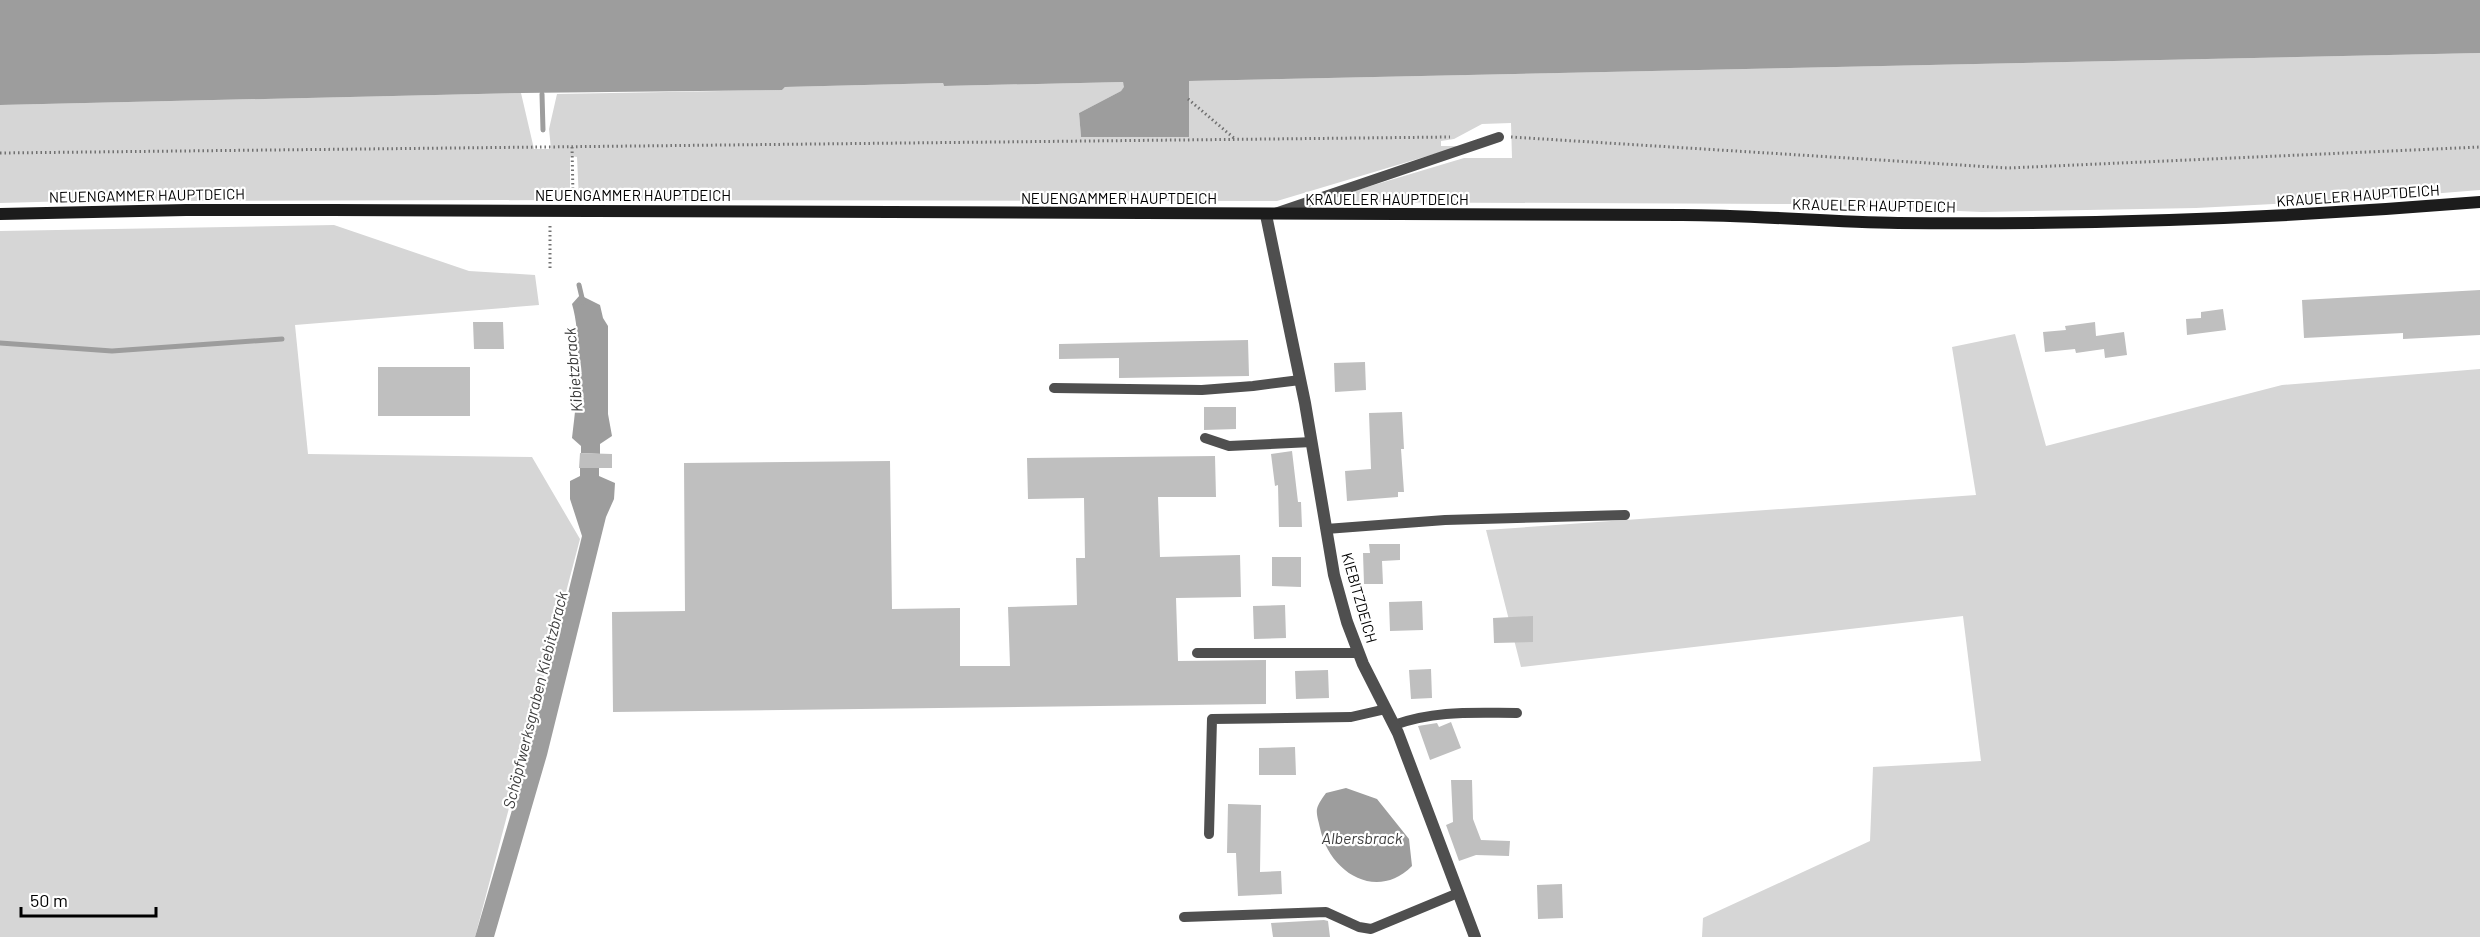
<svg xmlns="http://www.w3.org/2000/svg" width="2480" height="937" viewBox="0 0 2480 937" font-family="Barlow,sans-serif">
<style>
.green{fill:#d6d6d6}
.water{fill:#9d9d9d}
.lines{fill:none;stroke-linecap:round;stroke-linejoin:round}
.stream{stroke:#9d9d9d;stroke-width:5}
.building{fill:#bfbfbf}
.path{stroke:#717171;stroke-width:3;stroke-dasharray:1.5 3;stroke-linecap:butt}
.lane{stroke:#4f4f4f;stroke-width:10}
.street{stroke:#4f4f4f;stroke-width:12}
.secondary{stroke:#1c1c1c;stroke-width:12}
.labels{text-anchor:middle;stroke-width:4.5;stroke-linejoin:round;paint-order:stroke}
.street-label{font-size:15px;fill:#000;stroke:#fff}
.water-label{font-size:16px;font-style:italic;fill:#3e3e3e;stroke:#fff}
</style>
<rect width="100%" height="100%" fill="#fff"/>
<path class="green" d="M2480,53V190L2355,200L2196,208L1982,212L1794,204L1317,202L1464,158H1512L1511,123L1482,124L1454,139L1441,141V146H1461L1277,201L579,200L577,157L570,156V200L74,201L0,203V105L521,93L534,149H551L549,129L557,94L782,90L785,87L943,83L944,86L1123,82L1125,87L1121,91L1079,113L1081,137H1188L1189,81Z
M334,225L469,271L535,275L539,305L295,325L308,454L532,457L580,539L475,937H0V231Z
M2015,334L2046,446L2282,385L2480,369V937H1702L1703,918L1870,841L1873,767L1981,761L1963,616L1521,667L1486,530L1976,495L1952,347Z"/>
<path class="water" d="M0,0H2480V53L1189,81V137H1081L1079,113L1121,91L1124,87L1123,82L944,86L943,83L785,87L782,90L521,93L0,105Z
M580,295L600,305L603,318L608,326V414L612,436L600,444V454L581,453V446L572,438C577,398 583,342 572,304Z
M580,468H599V476L615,483L614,499L606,517L547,755L494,937H475L537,724L534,721L536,712H539L582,536L570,499V481L580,476Z
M1346,788L1377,799L1409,839L1412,866C1376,902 1329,872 1320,828C1319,823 1316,814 1317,809C1318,804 1323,797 1326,793Z"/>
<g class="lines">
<path class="stream" d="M542,94L543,130
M579,285L583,302
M0,343L112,351L282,339"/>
</g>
<path class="building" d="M2480,290V335L2403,339V333L2304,338L2302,300Z
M2223,309L2226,330L2187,335L2186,319L2201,318V312Z
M473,322H503L504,349H474Z
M2095,322L2096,336L2124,332L2127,355L2105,358L2104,349L2076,353L2075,349L2045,352L2043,332L2066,330L2065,326Z
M1248,340L1249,376L1119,378V358L1059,359V344Z
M1365,362L1366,390L1335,392L1334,363Z
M378,367H470V416H378Z
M1204,407H1236V429L1204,430Z
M1402,412L1404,449H1401L1404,492H1398V497L1347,501L1345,471L1371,469L1369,413Z
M1292,451L1298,502H1301L1302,527H1279L1278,485L1275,486L1271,454Z
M580,453L612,454V468H579Z
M1215,456L1216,497H1158L1160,557L1240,555L1241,597L1176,598L1178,661L1266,660V704L613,712L612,612L685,611L684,463L890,461L892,609L960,608V666H1010L1008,607L1077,605L1076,558H1085L1084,498L1028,499L1027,458Z
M1369,544H1400V560L1382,561L1383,584H1364L1363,553H1370Z
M1272,557H1301V587L1272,586Z
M1422,601L1423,630L1390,631L1389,602Z
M1285,605L1286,638L1254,639L1253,606Z
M1533,616V642L1494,643L1493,618Z
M1431,669L1432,698L1411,699L1409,670Z
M1328,670L1329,698L1296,699L1295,671Z
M1451,722L1461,748L1430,760L1418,726L1437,723L1439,727Z
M1295,747L1296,775H1259V748Z
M1451,780H1472L1473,819L1481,840L1510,841L1509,856L1476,855L1459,861L1446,825L1453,822Z
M1228,804L1261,805L1260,872L1281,871L1282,894L1238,896L1236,853H1227Z
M1562,884L1563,918L1538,919L1537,885Z
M1324,920L1328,921L1330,937H1273L1271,923Z"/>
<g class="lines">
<path class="path" d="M1188,99L1235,139
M1511,137L2008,168L2480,147
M572,147L573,196
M0,153L1450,137
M550,226V269"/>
<path class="lane" d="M1275,213L1499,137
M1054,388L1202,390L1253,386L1300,380
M1205,438L1229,446L1312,442
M1326,529L1445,520L1625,515
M1197,653H1359
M1394,725C1436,710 1473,713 1517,713
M1209,834L1212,719L1351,717L1386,709
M1184,917L1326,912L1359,927L1371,929L1458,893"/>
<path class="street" d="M1266,215L1305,403L1334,575L1347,622L1363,664L1398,733L1475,937"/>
<path class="secondary" d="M0,214L186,210H332C782,213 1232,215 1682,215C1754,215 1826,222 1898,223C2092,225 2286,218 2480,202"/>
</g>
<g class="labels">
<g class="street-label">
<text transform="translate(147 196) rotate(-1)" y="5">NEUENGAMMER HAUPTDEICH</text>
<text x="633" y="201">NEUENGAMMER HAUPTDEICH</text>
<text transform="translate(2358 196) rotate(-4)" y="5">KRAUELER HAUPTDEICH</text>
<text x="1119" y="204">NEUENGAMMER HAUPTDEICH</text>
<text x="1387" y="205">KRAUELER HAUPTDEICH</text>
<text transform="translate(1874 206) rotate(1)" y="5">KRAUELER HAUPTDEICH</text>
<text transform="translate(1359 598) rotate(74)" y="5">KIEBITZDEICH</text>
</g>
<g class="water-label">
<text transform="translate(573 370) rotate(-95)" y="6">Kibietzbrack</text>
<text transform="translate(535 700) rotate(-76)" y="6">Schöpfwerksgraben Kiebitzbrack</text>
<text x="1362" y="844">Albersbrack</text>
</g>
</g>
<path d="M21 907v9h135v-9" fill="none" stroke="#000000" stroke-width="3"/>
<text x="30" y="907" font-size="18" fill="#000000" stroke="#ffffff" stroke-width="4.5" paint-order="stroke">50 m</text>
</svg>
